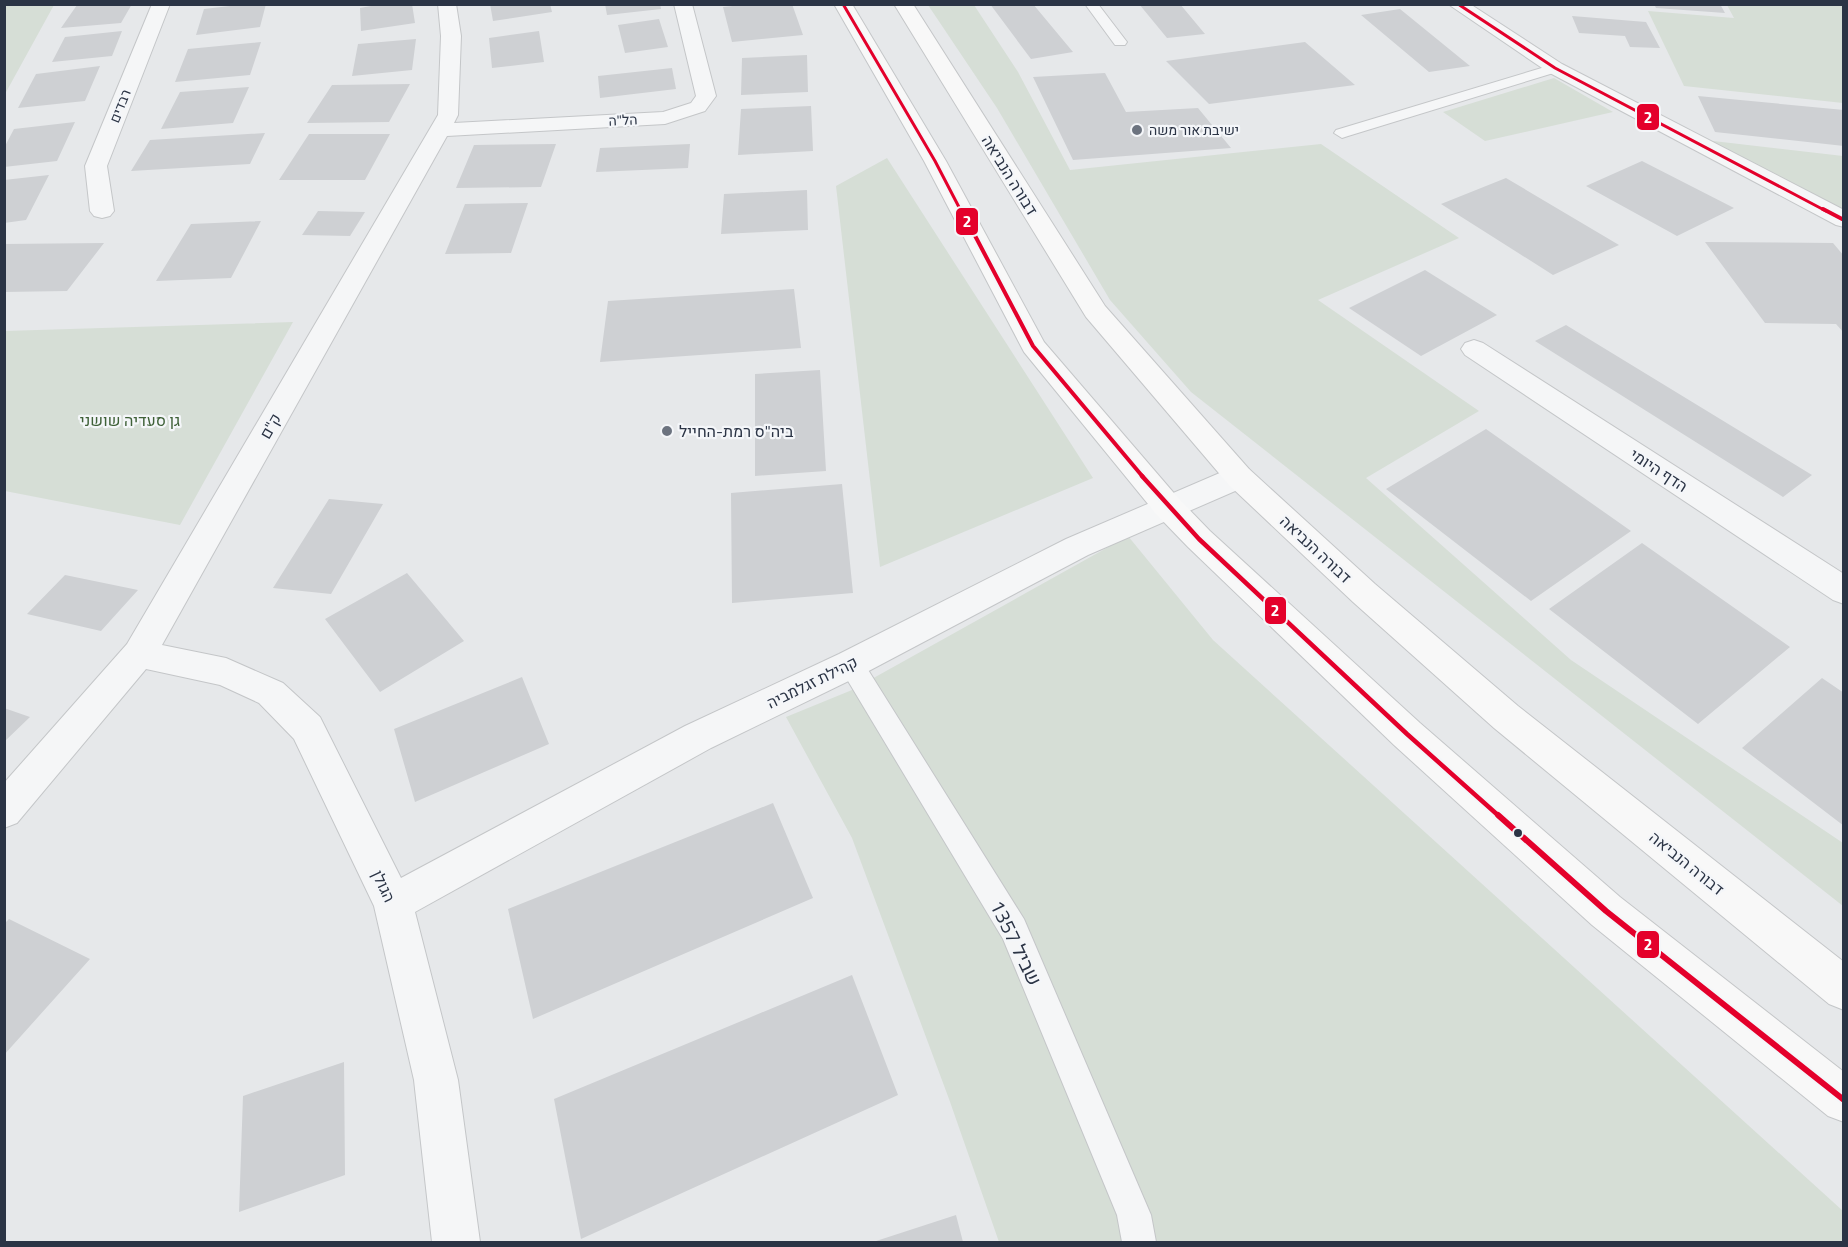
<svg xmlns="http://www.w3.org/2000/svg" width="1848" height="1247" viewBox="0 0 1848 1247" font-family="'Titillium Web',Heebo,sans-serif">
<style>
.green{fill:#d6ded6}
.building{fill:#ced0d3}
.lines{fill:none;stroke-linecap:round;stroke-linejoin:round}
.lane-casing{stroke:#c4c6c8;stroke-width:2}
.street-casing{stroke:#c4c6c8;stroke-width:2}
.secondary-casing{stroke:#c4c6c8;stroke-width:2}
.lane{fill:#f5f6f7;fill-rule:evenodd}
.street{fill:#f5f6f7;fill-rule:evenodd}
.secondary{fill:#f8f8f8;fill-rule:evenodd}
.bus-1-far3-casing{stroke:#f4f6f9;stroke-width:6}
.bus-1-far2-casing{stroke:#f4f6f9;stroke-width:8}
.bus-1-far1-casing{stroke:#f4f6f9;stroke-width:9}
.bus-1-casing{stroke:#f4f6f9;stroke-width:10}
.bus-1-far3{stroke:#e4002b;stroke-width:3}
.bus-1-far2{stroke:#e4002b;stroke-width:4}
.bus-1-far1{stroke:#e4002b;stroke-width:4.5}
.bus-1{stroke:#e4002b;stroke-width:6}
.poi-dot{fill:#6c737f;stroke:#f4f6f9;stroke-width:2}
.bus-dot{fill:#2b3445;stroke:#f4f6f9;stroke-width:2}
.labels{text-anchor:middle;stroke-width:4.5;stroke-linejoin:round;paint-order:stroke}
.far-street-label{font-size:14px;fill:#2b3445;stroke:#f4f6f9}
.far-poi-label{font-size:14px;fill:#2b3445;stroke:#f4f6f9;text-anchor:start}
.street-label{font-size:16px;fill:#2b3445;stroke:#f4f6f9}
.park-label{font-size:16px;fill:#3f6138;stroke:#f4f6f9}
.poi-label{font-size:16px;fill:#2b3445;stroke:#f4f6f9;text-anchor:start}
.near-street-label{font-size:20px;fill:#2b3445;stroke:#f4f6f9}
.line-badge{stroke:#f4f6f9;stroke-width:2}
.badge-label{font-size:16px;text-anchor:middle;font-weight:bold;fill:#fff}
</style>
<rect width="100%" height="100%" fill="#e6e8ea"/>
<path class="green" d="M5,4L54,5L5,94L4,5Z
M928,5H974L1018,72L1070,170L1321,144L1459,238L1318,300L1479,411L1366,478L1571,660L1843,843V906L1191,392L1110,300L997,108Z
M1727,5H1843V103L1684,86L1648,11L1734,18Z
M1554,78L1613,112L1485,141L1443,112Z
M1696,139L1843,156V210Z
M887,158L1093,478L880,567L836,186Z
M293,322L180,525L5,491V331Z
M1128,536L1213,640L1843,1211V1242H999L949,1099L852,838L786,717L852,690Z"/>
<path class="building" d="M132,4L121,23L61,28L77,5Z
M247,4H266L260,27L196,35L204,9Z
M382,4H412L415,23L361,31L360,8Z
M490,4H550L552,12L493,21Z
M605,4H660L661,9L607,15Z
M752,4H792L803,35L732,42L723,7Z
M990,4H1033L1073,52L1031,59Z
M1139,4H1180L1205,34L1167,38Z
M1654,4H1720L1725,13L1656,8Z
M1400,9L1470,66L1429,72L1361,15Z
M1572,16L1646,22L1660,48L1630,47L1625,36L1579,33Z
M659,19L668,47L625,53L618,25Z
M122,31L112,56L52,62L65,37Z
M539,31L544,62L492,68L489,38Z
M416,39L412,70L352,76L358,44Z
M261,42L250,75L175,82L188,49Z
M1305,42L1355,85L1209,104L1166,61Z
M807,55L808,92L741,95L742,58Z
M100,66L85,101L18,108L36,74Z
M672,68L676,89L600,98L598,76Z
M1105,73L1126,112L1198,108L1231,148L1073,160L1033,77Z
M410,84L389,122L307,123L332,85Z
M249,87L233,123L161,129L180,92Z
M1698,96L1844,110V146L1715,132Z
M811,106L813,151L738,155L741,109Z
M75,122L57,161L4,167V148L14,129Z
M265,133L250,164L131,171L150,140Z
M309,134H390L365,180H279Z
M556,144L541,187L456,188L474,145Z
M690,144L688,168L596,172L600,148Z
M1642,161L1734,208L1677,236L1586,186Z
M49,175L26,220L4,223V180Z
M1506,178L1619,245L1553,275L1441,204Z
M807,190L808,230L721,234L724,194Z
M528,203L511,253L445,254L465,204Z
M318,211L365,212L350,236L302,235Z
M261,221L231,278L156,281L191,224Z
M1705,242L1833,243L1844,256V333L1836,324L1765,323Z
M104,243L67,291L4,292V244Z
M1425,270L1497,315L1421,356L1349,308Z
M794,289L801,348L600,362L608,301Z
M1566,325L1812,475L1783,497L1535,341Z
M820,370L826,471L755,476V374Z
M1486,429L1631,531L1531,601L1386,489Z
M842,484L853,593L732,603L731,493Z
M329,499L383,504L331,594L273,588Z
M1642,543L1790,647L1698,724L1549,609Z
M407,573L464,641L380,692L325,619Z
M65,575L138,590L101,631L27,614Z
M522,677L549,744L415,802L394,729Z
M1822,678L1844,693V826L1742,748Z
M4,708L30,717L4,742Z
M773,803L813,898L533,1019L508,909Z
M9,919L90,959L4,1055V924Z
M852,975L898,1095L581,1239L554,1099Z
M344,1062L345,1175L239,1212L243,1096Z
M956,1215L963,1242H873Z"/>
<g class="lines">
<g class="lane-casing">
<path id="lane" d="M1085,4H1098L1127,42L1125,45H1115Z
M1555,64L1560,65L1562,68L1560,71L1348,136L1342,138L1334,133L1336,130Z
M851,654L860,657L1024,919L1151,1215L1156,1242H1122L1117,1215L1003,939L842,671L839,664L842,657Z"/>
</g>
<g class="street-casing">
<path id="street" d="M152,4H170L107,166L114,211L110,216L102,218L94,216L90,211L85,166Z
M438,4H456L461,36L458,115L454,123L663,112L691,103L696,96L674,4H692L716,96L705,111L665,124L447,136L162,645L226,658L283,683L320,717L401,878L685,726L839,654L1066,539L1229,469L1239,466L1249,469L1254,477L1249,485L1088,555L863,674L711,748L415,912L458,1080L480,1242H432L414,1080L374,906L294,739L259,703L220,685L146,669L17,823L4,828V783L127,644L438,115L441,36Z
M1448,4H1470L1562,64L1844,210V227L1836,225L1548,72Z
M1474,340L1483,343L1844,574V604L1833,600L1465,355L1461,349L1465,343Z"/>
</g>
<g class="secondary-casing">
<path id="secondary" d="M834,4H852L946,161L1044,342L1179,499L1210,531L1420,723L1620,897L1844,1072V1122L1828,1116L1592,925L1394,745L1188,547L1157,515L1024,352L924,161Z
M894,4H913L1105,306L1249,469L1375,584L1518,706L1844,962V1010L1829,1004L1494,728L1353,602L1229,485L1086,317Z"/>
</g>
<use href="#lane" class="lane"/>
<use href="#street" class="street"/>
<use href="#secondary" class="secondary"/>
<g class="bus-1-far3-casing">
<path id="bus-1-far3" d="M843,4L935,161L961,211
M1458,4L1555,68L1826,211"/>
</g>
<g class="bus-1-far2-casing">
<path id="bus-1-far2" d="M961,209L1033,346L1143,477
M1823,209L1844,220"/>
</g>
<g class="bus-1-far1-casing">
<path id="bus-1-far1" d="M1142,476L1199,539L1407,734L1500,817"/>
</g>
<g class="bus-1-casing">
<path id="bus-1" d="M1498,815L1606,911L1844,1100"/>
</g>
<use href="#bus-1-far3" class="bus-1-far3"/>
<use href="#bus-1-far2" class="bus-1-far2"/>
<use href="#bus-1-far1" class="bus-1-far1"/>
<use href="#bus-1" class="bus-1"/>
</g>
<g class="poi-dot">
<circle cx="1137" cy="130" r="6"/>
<circle cx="667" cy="431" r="6"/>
</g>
<circle class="bus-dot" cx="1518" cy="833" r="5"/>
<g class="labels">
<g class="far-street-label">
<text transform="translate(120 106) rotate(-68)" y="5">רבדים</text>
<text transform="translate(623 120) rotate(-3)" y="5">הל"ה</text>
</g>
<g class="far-poi-label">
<text x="1149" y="135">ישיבת אור משה</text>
</g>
<g class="street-label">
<text transform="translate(1010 175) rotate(58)" y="6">דבורה הנביאה</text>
<text transform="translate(270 426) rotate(-60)" y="6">ק"ם</text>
<text transform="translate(1659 470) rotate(33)" y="6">הדף היומי</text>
<text transform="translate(1316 549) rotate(43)" y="6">דבורה הנביאה</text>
<text transform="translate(812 682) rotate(-26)" y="6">קהילת זגלמביה</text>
<text transform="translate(1687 863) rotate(39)" y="6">דבורה הנביאה</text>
<text transform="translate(384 886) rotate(65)" y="6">הגולן</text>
</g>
<g class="park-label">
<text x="130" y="426">גן סעדיה שושני</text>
</g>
<g class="poi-label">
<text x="679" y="437">ביה"ס רמת-החייל</text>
</g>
<g class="near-street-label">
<text transform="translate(1016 943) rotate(64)" y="7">שביל 1357</text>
</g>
</g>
<g class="line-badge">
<rect x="1636" y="103" width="24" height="28" rx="6" fill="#e4002b"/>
<rect x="955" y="207" width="24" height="29" rx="6" fill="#e4002b"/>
<rect x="1264" y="596" width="23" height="29" rx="6" fill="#e4002b"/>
<rect x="1636" y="930" width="24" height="29" rx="6" fill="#e4002b"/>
</g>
<g class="badge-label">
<text x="1648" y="123">2</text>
<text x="967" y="227">2</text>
<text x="1275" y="616">2</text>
<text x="1648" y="950">2</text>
</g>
<rect width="1848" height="1247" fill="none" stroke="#2b3445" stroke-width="12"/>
</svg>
